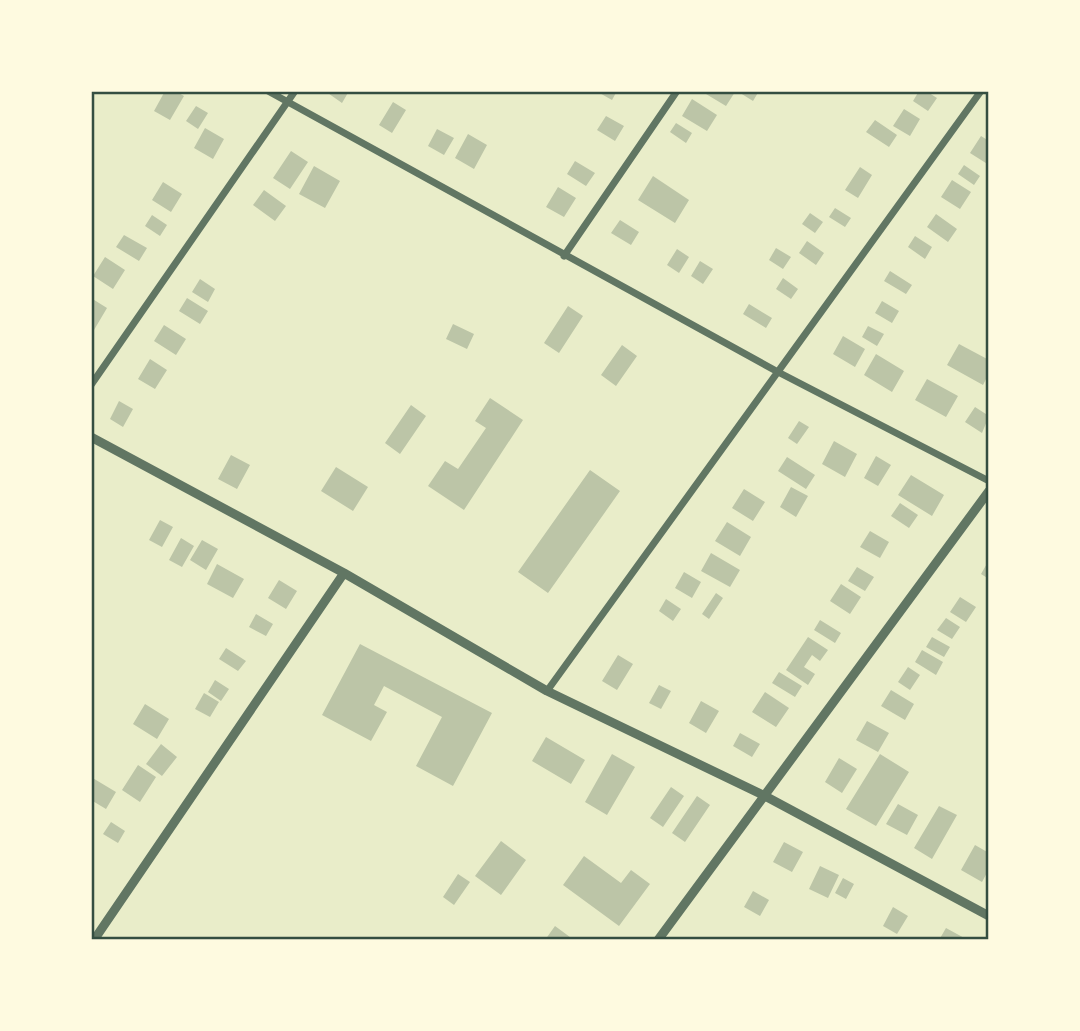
<svg xmlns="http://www.w3.org/2000/svg" width="1080" height="1031" viewBox="0 0 1080 1031" font-family="'Noto Serif',serif">
<style>
.building{fill:#bcc5a7}
.lines{fill:none;stroke-linecap:round;stroke-linejoin:round}
.minor{stroke:#617663;stroke-width:7}
.tertiary{stroke:#617663;stroke-width:9}
.neatline{fill:none;stroke:#344e41;stroke-width:2.5}
</style>
<rect width="100%" height="100%" fill="#e9edc9"/>
<path class="building" d="M165,91H175L184,96L170,120L154,111Z
M325,91H349L342,103Z
M596,91H617L612,100Z
M701,91H733L735,92L726,106Z
M737,91H759L753,101Z
M919,91H926L937,98L928,111L913,101Z
M692,99L717,115L707,131L682,116Z
M393,102L406,110L392,133L379,125Z
M196,106L208,113L198,129L186,121Z
M904,109L920,119L910,136L893,126Z
M606,116L624,126L615,141L597,130Z
M875,120L897,135L889,147L866,132Z
M676,123L692,133L686,143L670,132Z
M205,128L224,139L213,159L194,148Z
M437,129L454,138L444,155L428,146Z
M468,134L487,145L474,169L455,158Z
M981,136L989,141V165L970,153Z
M291,151L308,162L290,189L273,178Z
M575,161L595,173L586,186L567,174Z
M964,165L980,176L974,185L958,174Z
M314,166L340,181L325,208L299,194Z
M860,167L872,175L858,198L845,190Z
M653,176L689,200L675,223L638,200Z
M952,180L971,192L960,209L941,197Z
M163,182L182,194L171,212L152,200Z
M558,187L576,198L564,217L546,207Z
M264,190L286,206L275,221L253,205Z
M835,208L851,218L845,227L829,217Z
M810,213L823,222L815,233L802,224Z
M936,214L957,229L948,242L927,227Z
M152,215L167,225L160,236L145,226Z
M620,220L639,232L631,245L611,233Z
M124,235L147,248L139,261L116,247Z
M915,236L932,247L925,259L908,247Z
M807,241L824,253L816,265L799,253Z
M776,248L791,257L783,269L769,260Z
M677,249L689,257L679,273L667,265Z
M105,257L125,270L113,289L93,276Z
M700,261L713,269L703,284L691,276Z
M890,271L912,285L906,294L884,281Z
M783,278L798,289L791,299L776,289Z
M200,279L215,289L208,302L192,292Z
M91,298L107,308L94,330L91,328Z
M187,298L208,311L200,324L179,311Z
M882,301L899,311L892,323L875,313Z
M749,304L772,318L766,328L743,314Z
M568,306L583,316L559,353L544,343Z
M453,324L474,334L467,349L446,339Z
M164,325L186,339L176,355L154,341Z
M868,326L884,334L877,346L862,337Z
M843,336L865,349L855,367L833,354Z
M959,344L989,360V373L983,385L947,365Z
M622,345L637,356L616,386L601,375Z
M876,354L904,371L892,392L864,375Z
M150,359L167,370L155,389L138,379Z
M927,379L958,396L946,417L915,400Z
M490,398L523,420L464,510L428,486L445,461L458,469L486,428L475,421Z
M119,401L133,409L123,427L110,419Z
M411,405L426,416L400,454L385,443Z
M975,407L989,416L982,433L965,422Z
M799,421L809,427L797,444L788,438Z
M834,441L857,454L845,477L822,464Z
M231,455L250,465L237,489L218,479Z
M876,456L891,465L878,486L864,478Z
M787,457L815,475L806,489L778,471Z
M336,467L368,487L353,511L321,491Z
M590,470L620,491L548,593L518,572Z
M911,475L944,495L932,516L898,495Z
M791,487L808,496L796,517L780,507Z
M744,489L765,502L753,521L732,508Z
M900,503L918,515L909,528L891,516Z
M160,520L173,527L162,547L149,540Z
M727,522L751,537L740,556L715,541Z
M870,531L889,542L880,558L860,547Z
M181,538L194,546L182,567L169,560Z
M202,540L218,549L206,570L190,560Z
M711,553L740,570L730,587L701,571Z
M989,560V579L981,574Z
M217,564L244,579L233,598L207,584Z
M857,567L874,577L865,591L848,581Z
M684,572L701,582L692,598L675,588Z
M279,580L297,591L286,609L268,598Z
M841,584L861,597L850,614L830,601Z
M716,593L723,598L709,619L702,614Z
M960,597L976,607L966,622L950,612Z
M666,599L681,609L673,621L659,611Z
M256,614L273,624L266,636L249,627Z
M946,618L960,627L952,639L937,630Z
M820,620L841,633L835,643L814,630Z
M808,637L828,650L820,661L812,655L804,667L815,674L808,685L786,670Z
M932,637L950,647L944,657L926,647Z
M360,644L492,713L453,786L416,766L442,717L384,686L374,705L387,712L371,741L322,715Z
M226,648L246,661L238,671L219,659Z
M922,650L943,662L936,675L915,662Z
M618,655L633,664L617,690L602,681Z
M908,667L920,675L910,690L898,682Z
M779,672L802,686L795,697L772,683Z
M215,680L229,689L221,701L208,692Z
M659,685L671,691L661,709L649,703Z
M891,690L914,704L905,720L881,706Z
M765,692L789,708L776,727L752,712Z
M204,693L219,702L210,717L195,709Z
M701,701L719,711L706,733L689,723Z
M145,704L169,719L157,739L133,724Z
M867,721L889,733L878,752L856,740Z
M740,733L760,744L752,757L733,746Z
M546,737L585,760L571,784L532,761Z
M161,744L177,757L162,776L146,764Z
M612,754L635,767L607,815L585,802Z
M880,754L909,772L876,826L846,809Z
M839,758L857,769L842,793L825,782Z
M138,765L156,777L140,802L122,790Z
M91,777L116,792L106,809L91,800Z
M671,787L684,796L663,827L650,818Z
M697,796L710,805L685,842L672,833Z
M898,804L918,815L907,835L886,824Z
M939,806L957,815L932,859L914,848Z
M111,822L125,831L118,843L103,834Z
M501,841L526,860L501,895L475,876Z
M784,842L803,852L792,872L773,862Z
M975,845L989,853V869L982,882L961,870Z
M584,856L621,883L631,870L650,884L619,926L563,885Z
M820,866L839,875L828,898L809,889Z
M458,874L470,882L454,905L443,897Z
M843,878L854,884L846,899L835,893Z
M753,891L769,900L760,916L744,907Z
M893,907L908,916L897,934L883,926Z
M555,926L574,940H545Z
M946,928L968,940H939Z"/>
<g class="lines">
<path class="minor" d="M268,91L778,372L989,481
M564,256L677,91
M91,385L295,91
M547,691L981,91"/>
<path class="tertiary" d="M91,437L344,573L547,691L765,796L989,916
M94,940L344,573
M658,940L989,491"/>
</g>
<rect width="1080" height="1031" fill="none" stroke="#fefae0" stroke-width="186"/>
<rect x="93" y="93" width="894" height="845" class="neatline"/>
</svg>
